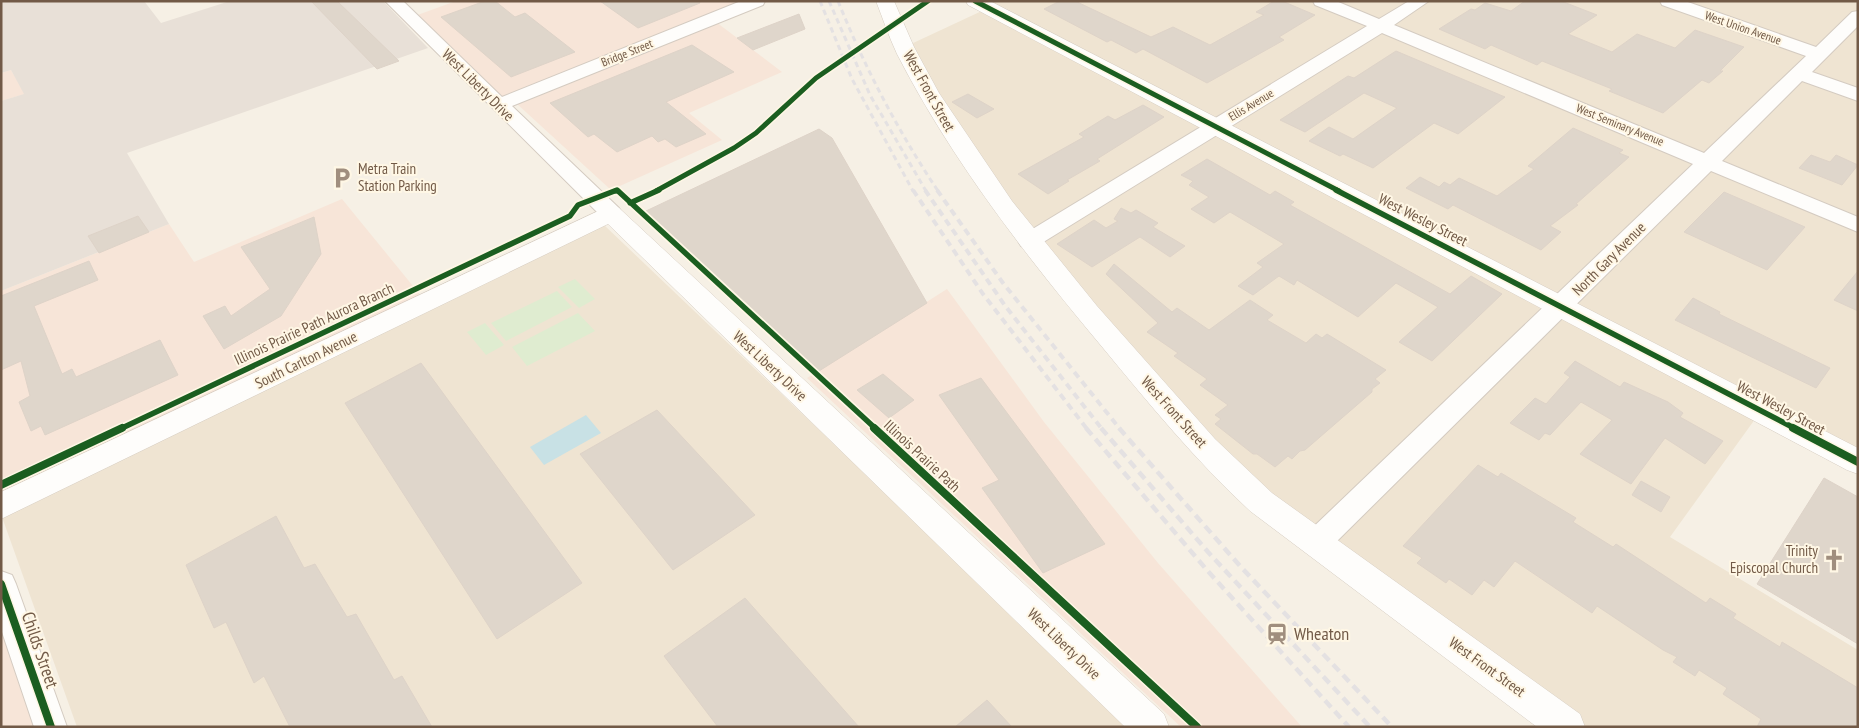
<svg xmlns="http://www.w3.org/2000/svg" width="1859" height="728" viewBox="0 0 1859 728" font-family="'PT Sans Narrow',sans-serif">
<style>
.residential{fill:#efe4d2}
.commercial{fill:#f7e5d8}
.industrial{fill:#e8e0d7}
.green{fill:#dfecd0}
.water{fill:#c8e1e5}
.building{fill:#dfd6cb;stroke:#ded3c8}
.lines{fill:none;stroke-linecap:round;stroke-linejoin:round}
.street-casing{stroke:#d4cbc1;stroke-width:2}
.secondary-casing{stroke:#d6cdc2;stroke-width:1}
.street{fill:#fefdfb;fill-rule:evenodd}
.secondary{fill:#fefdfb;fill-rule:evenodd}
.rail-far2{stroke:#e4e1e2;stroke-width:3;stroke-dasharray:5.5 4;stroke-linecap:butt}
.rail-far1{stroke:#e4e1e2;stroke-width:4;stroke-dasharray:7 5;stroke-linecap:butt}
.rail{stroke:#e4e1e2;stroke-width:4.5;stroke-dasharray:9 5.5;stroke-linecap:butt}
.cycleway-far2-casing{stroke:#fff7e5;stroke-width:8}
.cycleway-far1-casing{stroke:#fff7e5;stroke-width:9}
.cycleway-casing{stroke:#fff7e5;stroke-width:11}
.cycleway-far2{stroke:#1b5e20;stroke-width:5}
.cycleway-far1{stroke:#1b5e20;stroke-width:5.5}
.cycleway{stroke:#1b5e20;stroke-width:8}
.labels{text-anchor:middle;stroke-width:4;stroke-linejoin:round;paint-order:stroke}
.far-street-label{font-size:12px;fill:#725a47;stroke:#fff7e5}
.street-label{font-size:15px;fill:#725a47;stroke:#fff7e5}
.poi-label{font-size:15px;fill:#725a47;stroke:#fff7e5;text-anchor:start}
.near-poi-label{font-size:18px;fill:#725a47;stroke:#fff7e5;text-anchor:start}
.near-street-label{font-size:18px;fill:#725a47;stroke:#fff7e5}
</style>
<rect width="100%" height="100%" fill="#f6f0e5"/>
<path class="residential" d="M987,1H1858V453Z
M986,9L1209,125L1032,232L971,151L911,44Z
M1217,130L1549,306L1311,529L1268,498L1037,240Z
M604,225L1131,727H77L2,517Z
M1563,315L1758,415L1670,537L1858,650V727H1582L1331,542Z"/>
<path class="commercial" d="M456,1H749L500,101L412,17Z
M716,22L782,72L689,113L722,140L611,190L516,103Z
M11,70L25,94L1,101V73Z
M342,199L426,302L1,505V291L169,224L194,262Z
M947,289L1044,422L1158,563L1302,727H1181L807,378Z
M1,624L34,727H1Z"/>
<path class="industrial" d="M1,1H144L161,23L230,1H383L428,48L127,153L169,224L1,291V101L24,94L11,70L1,73Z"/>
<path class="green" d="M575,279L595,299L579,308L558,287Z
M557,291L572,307L506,341L491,323Z
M578,313L595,331L527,366L512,347Z
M485,323L504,345L486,355L467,332Z"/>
<path class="water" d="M586,415L601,433L544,465L530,447Z"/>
<path class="building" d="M311,1H337L399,61L377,69Z
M485,1H495L515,17L525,13L575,52L511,77L441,17Z
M600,1H699L700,3L638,28Z
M1060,1H1075L1151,37L1173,27L1210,45L1264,15L1256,12L1274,1H1282L1315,15L1279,37L1284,40L1207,83L1143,49L1136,53L1111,40L1107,42L1044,9Z
M1525,1H1561L1597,15L1568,34L1612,52L1637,34L1675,48L1695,30L1744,47L1720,71H1723L1709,83L1702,80L1663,113L1609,91L1612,89L1542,61L1537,65L1491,45L1485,49L1439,29L1471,9L1475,10L1485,3L1511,11Z
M799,14L805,29L753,50L737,38Z
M692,45L734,72L666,102L706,134L676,147L665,139L658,142L652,136L617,152L594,134L588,137L550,103Z
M1396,51L1505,97L1458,134L1434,123L1373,168L1343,154L1340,156L1309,141L1329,127L1353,139L1397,108L1364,93L1305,132L1280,120L1348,76L1354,78Z
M968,94L994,109L977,118L952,102Z
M1143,105L1164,117L1097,159L1100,161L1067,180L1069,181L1048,194L1018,174L1084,137L1079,134L1108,116L1115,120Z
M1573,128L1623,150L1619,153L1629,157L1576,204L1578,205L1550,226L1561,232L1541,250L1453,205L1448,209L1406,188L1420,177L1439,187L1444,182L1450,185L1459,178L1497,196L1534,169L1528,166Z
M819,129L832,138L927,303L819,371L646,211Z
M1811,155L1830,162L1836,155L1858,165L1842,185L1799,168Z
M1207,159L1270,195L1275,191L1294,202L1290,205L1450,294L1471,276L1502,294L1432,361L1399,342L1438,307L1396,283L1358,317L1297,280L1294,285L1279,276L1253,295L1238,286L1263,267L1257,263L1284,244L1230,212L1214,223L1191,209L1209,197L1189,185L1193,181L1181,175Z
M1724,192L1805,227L1767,270L1684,232Z
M1121,208L1131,213L1136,210L1158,223L1153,227L1185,246L1170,257L1140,237L1092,267L1057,244L1094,220L1106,228L1118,221L1114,219Z
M138,216L149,232L99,253L88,236Z
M314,217L321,254L281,316L224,349L203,316L225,306L231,316L270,289L241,247Z
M89,261L98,280L34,306L62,374L72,369L76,377L160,340L178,375L45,435L41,426L31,431L19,402L30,396L21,361L1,370V296Z
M1114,264L1172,312L1177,308L1209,330L1250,300L1273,315L1267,320L1306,343L1316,334L1322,338L1327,334L1386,370L1375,379L1380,383L1372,389V392L1305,450L1300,451L1292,459L1288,456L1275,467L1257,454H1253L1215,424L1221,419L1215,415L1228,405L1200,385L1207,379L1174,356L1178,353L1147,332L1158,323L1106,274Z
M1858,271V311L1834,300Z
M1693,298L1720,312L1719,314L1830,368L1816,388L1675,320Z
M1575,361L1620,387L1624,382L1668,402L1683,413L1680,417L1723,441L1705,464L1665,438L1631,484L1580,454L1612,420L1581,402L1550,435L1545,433L1539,440L1510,423L1535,398L1546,404L1570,377L1564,373Z
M421,363L582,583L497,639L345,403Z
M883,374L914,400L889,418L857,390Z
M981,378L1105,544L1043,573L982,488L999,480L939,395Z
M657,410L755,515L673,570L580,454Z
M1478,465L1498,477L1501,473L1576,518L1573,522L1613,547L1616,544L1706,603L1710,598L1736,614L1733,618L1780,647L1782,642L1858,688V727H1757L1761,719L1723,694L1727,688L1699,670L1695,676L1673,662L1677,657L1663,650L1597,606L1592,613L1515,561L1494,587L1484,580L1472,595L1449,579L1446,583L1417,563L1422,558L1403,546Z
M1824,478L1858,497V644L1757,584Z
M1641,481L1670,497L1661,512L1632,495Z
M276,516L304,568L315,564L347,617L356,614L394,680L402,676L432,727H290L264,676L254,683L226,622L214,628L186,565Z
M745,598L859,727H718L664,656Z
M987,700L1012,727H955Z"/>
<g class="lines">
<g class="street-casing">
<path id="street" d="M385,1H403L502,97L741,1H765L763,5L512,106L619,208L622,213L619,218L611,220L603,218Z
M1313,1H1336L1379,19L1409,1H1429L1394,25L1704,153L1806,56L1662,5L1660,1H1685L1816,47L1852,12L1858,11V26L1812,72L1858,88V101L1802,81L1722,161L1858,217V232L1711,171L1327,551L1317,554L1307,551L1302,542L1307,533L1693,164L1382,33L1037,246L1029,248L1021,246L1018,241L1021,236L1367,26L1315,5Z
M1,571L12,575L16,584L67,727H34L1,629Z"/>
</g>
<g class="secondary-casing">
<path id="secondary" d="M876,1H894L914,47L939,93L1012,201L1097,306L1215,439L1272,493L1580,714L1585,727H1537L1250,511C1196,461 1150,405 1103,348C1026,256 952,161 897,54C889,37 883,19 876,1Z
M966,1H990L1858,448V474L1847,470L968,5Z
M611,205L619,208L1164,714L1169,727H1125L608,224L1,519V492Z"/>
</g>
<use href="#street" class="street"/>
<use href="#secondary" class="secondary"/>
<path class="rail-far2" d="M820,1L852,79L913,191
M829,1L870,95L926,191
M838,1C865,68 898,131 938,191"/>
<path class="rail-far1" d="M913,190L983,294L1087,429
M925,190L1006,307L1102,429
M937,190L1003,283L1120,429"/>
<path class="rail" d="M1086,428L1206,569L1349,727
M1101,428L1208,552L1370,727
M1119,428L1240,566L1392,727"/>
<g class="cycleway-far2-casing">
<path id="cycleway-far2" d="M975,1L1339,191
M615,191H618
M656,191L734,148L756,133L816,78L928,1"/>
</g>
<g class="cycleway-far1-casing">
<path id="cycleway-far1" d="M1336,190L1796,429
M630,203L659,190
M120,429L570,216L578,205L617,190L876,429"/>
</g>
<g class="cycleway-casing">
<path id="cycleway" d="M874,428L1197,727
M1793,428L1858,462
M1,485L122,428
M1,584L51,727"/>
</g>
<use href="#cycleway-far2" class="cycleway-far2"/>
<use href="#cycleway-far1" class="cycleway-far1"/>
<use href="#cycleway" class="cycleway"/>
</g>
<defs>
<g id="parking-bare" transform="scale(1.725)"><path d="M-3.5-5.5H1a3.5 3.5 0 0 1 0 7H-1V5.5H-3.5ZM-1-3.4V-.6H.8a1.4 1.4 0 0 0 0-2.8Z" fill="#a08e7e" stroke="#fff7e5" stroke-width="2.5" paint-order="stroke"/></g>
<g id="church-bare" transform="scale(1.725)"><path d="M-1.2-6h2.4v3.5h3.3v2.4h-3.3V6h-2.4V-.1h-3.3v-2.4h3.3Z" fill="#a08e7e" stroke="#fff7e5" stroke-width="2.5" paint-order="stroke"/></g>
<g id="station-bare" transform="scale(1.725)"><path d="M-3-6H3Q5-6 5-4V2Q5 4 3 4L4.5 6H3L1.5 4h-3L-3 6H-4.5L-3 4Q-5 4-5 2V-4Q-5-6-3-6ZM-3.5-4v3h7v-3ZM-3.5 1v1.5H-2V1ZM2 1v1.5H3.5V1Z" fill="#a08e7e" stroke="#fff7e5" stroke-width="2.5" paint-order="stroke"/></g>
</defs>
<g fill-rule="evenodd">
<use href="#parking-bare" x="342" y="178"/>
<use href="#church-bare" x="1834" y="560"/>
<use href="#station-bare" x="1277" y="634"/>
</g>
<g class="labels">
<g class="far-street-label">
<text transform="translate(1743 28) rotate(19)" y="4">West Union Avenue</text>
<text transform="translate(627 53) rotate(-22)" y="4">Bridge Street</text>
<text transform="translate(1251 105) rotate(-31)" y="4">Ellis Avenue</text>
<text transform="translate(1620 125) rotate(22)" y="4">West Seminary Avenue</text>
</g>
<g class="street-label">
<text transform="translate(478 85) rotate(45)" y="5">West Liberty Drive</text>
<text transform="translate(929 91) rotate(61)" y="5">West Front Street</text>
<text transform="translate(1423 220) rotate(27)" y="5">West Wesley Street</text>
<text transform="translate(1609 259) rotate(-45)" y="5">North Gary Avenue</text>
<text transform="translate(314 324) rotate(-25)" y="5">Illinois Prairie Path Aurora Branch</text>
<text transform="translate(306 360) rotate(-26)" y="5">South Carlton Avenue</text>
<text transform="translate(770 366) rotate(43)" y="5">West Liberty Drive</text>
<text transform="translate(1781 408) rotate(28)" y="5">West Wesley Street</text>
<text transform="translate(1174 412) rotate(48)" y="5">West Front Street</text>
<text transform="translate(922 456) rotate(43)" y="5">Illinois Prairie Path</text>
<text transform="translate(1064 644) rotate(44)" y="5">West Liberty Drive</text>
<text transform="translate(1487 667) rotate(36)" y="5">West Front Street</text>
</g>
<g class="poi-label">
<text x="358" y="174">Metra Train<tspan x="358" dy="17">Station Parking</tspan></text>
<text x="1818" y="556" text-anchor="end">Trinity<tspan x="1818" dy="17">Episcopal Church</tspan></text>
</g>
<g class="near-poi-label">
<text x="1294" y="640">Wheaton</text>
</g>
<g class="near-street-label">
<text transform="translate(40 650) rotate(71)" y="6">Childs Street</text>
</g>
</g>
<rect width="1859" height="728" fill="none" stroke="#725a47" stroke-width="5"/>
</svg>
